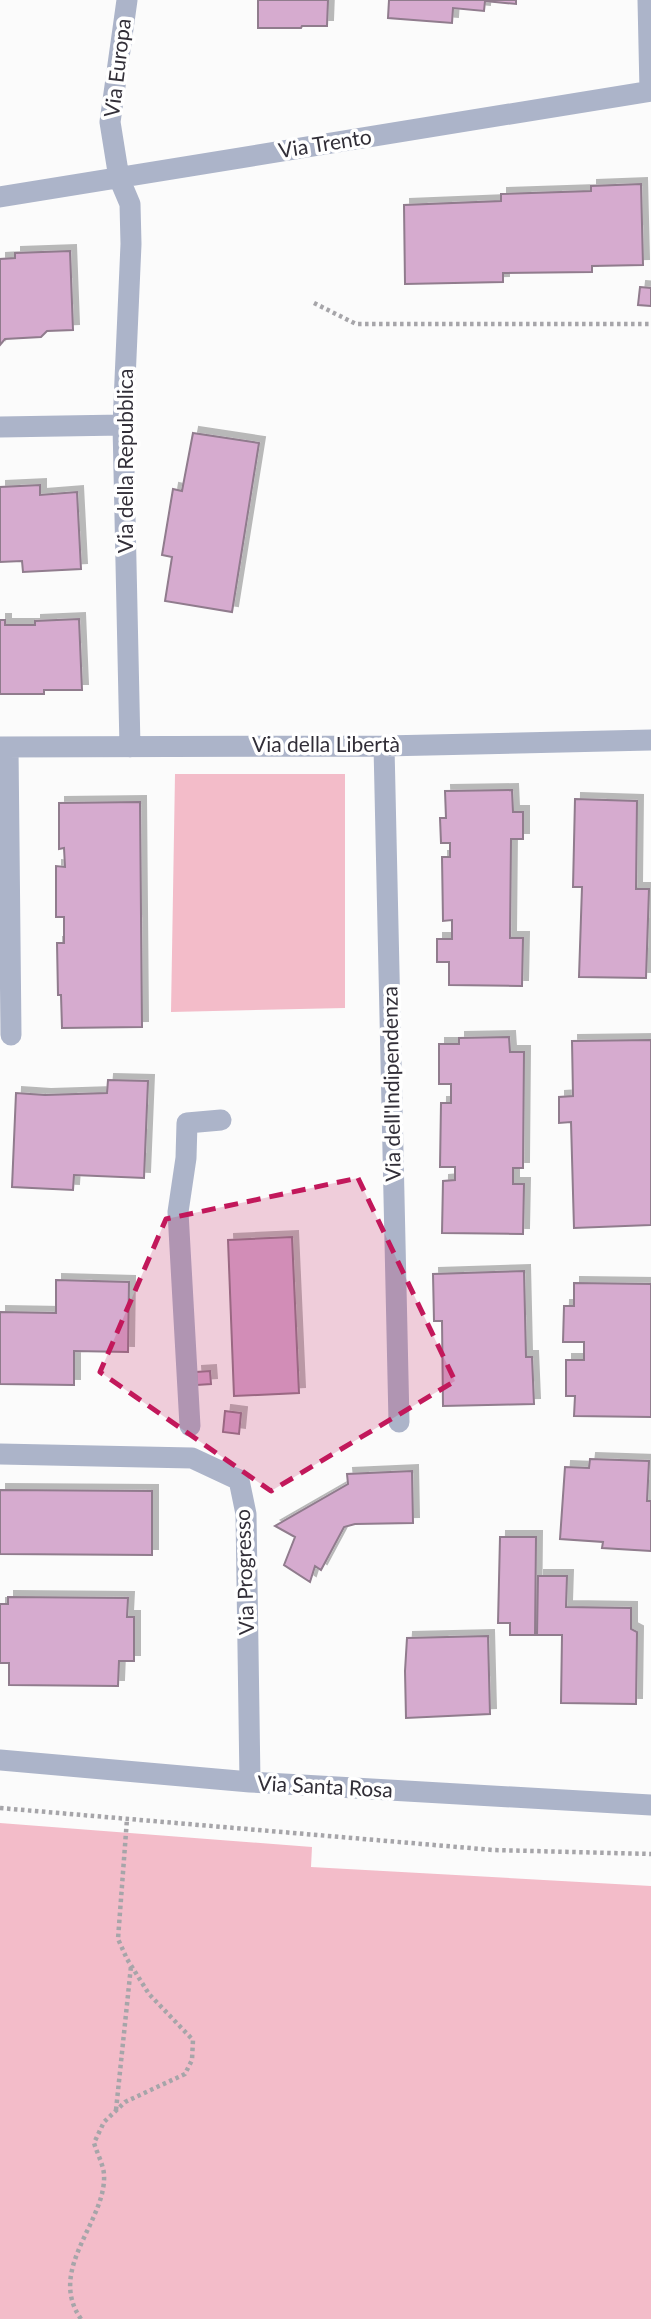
<svg xmlns="http://www.w3.org/2000/svg" width="651" height="2319" viewBox="0 0 651 2319" font-family="Lato,sans-serif">
<style>
.green{fill:#f3bcc9}
.building{fill:#d6abcf;stroke:#907b8d;stroke-width:2;filter:url(#shadow)}
.lines{fill:none;stroke-linecap:round;stroke-linejoin:round}
.path{stroke:#a6a5a9;stroke-width:4.5;stroke-dasharray:3.5 3.5;stroke-linecap:butt}
.minor{stroke:#acb4c9;stroke-width:21}
.marked{fill:#c2185b;fill-opacity:0.2;stroke:#c2185b;stroke-width:5;stroke-dasharray:14 9;stroke-linejoin:round}
.labels{text-anchor:middle;stroke-width:7;stroke-linejoin:round;paint-order:stroke}
.street-label{font-size:21px;fill:#322f38;stroke:#fff}
</style>
<defs>
<filter id="shadow"><feDropShadow dx="6" dy="-6" stdDeviation="0" flood-color="#0004"/></filter>
</defs>
<rect width="100%" height="100%" fill="#fbfbfb"/>
<path class="green" d="M175,774H345V1008L171,1012Z
M0,1823L312,1847L311,1867L651,1886V2319H0Z"/>
<path class="building" d="M258,0H328L327,26H302L301,28H258Z
M389,0H516V4L485,1L484,11L453,8L452,23L388,18Z
M641,184L643,265L592,266V272L503,273V282L405,284L404,205L501,201V194L591,191V186Z
M70,251L73,330L47,331L41,337L5,339L0,345V259L15,258V253Z
M640,287L651,288V306L638,305Z
M193,433L259,443L232,612L165,601L172,557L162,555L173,489L182,491Z
M40,485V495L77,492L81,569L23,572L22,561L0,562V487Z
M79,619L82,690H44V694H0V620H5V625H35V621Z
M512,790L513,812H523V839H511L510,938H523L522,986L449,985V962H437V939H452V920L443,921L442,857H450V843H441L440,818H446L445,791Z
M575,799L637,801L636,889H649L646,978L579,977L582,887H573Z
M140,802L142,1027L62,1028L61,995H58L57,943H64V917H56V866L65,867L64,848L59,849V803Z
M509,1037L510,1052H524L523,1168H513V1184H524L523,1234L442,1233L443,1181L455,1180V1167H440L441,1103H451V1084H439V1044H459V1038Z
M651,1040V1225L574,1228L571,1122L559,1123V1097L573,1096L572,1041Z
M108,1080L148,1081L144,1178L74,1175L73,1190L12,1187L16,1093L45,1095L107,1093Z
M292,1237L299,1393L234,1396L228,1240Z
M524,1271L526,1357H532L534,1404L443,1406L442,1321H434L433,1274Z
M56,1280L129,1282L128,1352L74,1351V1385L0,1384V1312L56,1313Z
M574,1283L651,1284V1417L574,1416L575,1396H566V1360H584V1342H563L564,1306H574Z
M210,1371L211,1384L197,1385L196,1372Z
M225,1411L241,1413L239,1434L223,1432Z
M590,1459L649,1461L647,1501H651V1551L602,1548L603,1542L560,1539L565,1467L589,1468Z
M412,1471L413,1523L355,1524L344,1527L321,1570L315,1566L310,1582L284,1565L295,1537L275,1526L348,1484L347,1474Z
M0,1490L152,1491V1555L0,1554Z
M500,1537H536L535,1635H510V1623H498Z
M538,1576H567L566,1607L631,1608V1629L637,1632L636,1704L561,1703L562,1635H537Z
M8,1597L128,1598L127,1617H134V1661H119L118,1686L9,1685V1663H0V1604H8Z
M488,1636L490,1714L406,1718L405,1671L407,1638Z"/>
<g class="lines">
<path class="path" d="M314,303L356,324H651
M0,1808L493,1850L651,1854
M116,2110L131,1966
M81,2319C46,2269 107,2221 104,2174C103,2164 97,2153 94,2143L104,2122L125,2102L185,2074L192,2060L193,2040L149,1994L127,1959L118,1939L127,1819"/>
<path class="minor" d="M127,0L110,122L119,178L130,204L131,244L123,425L130,747
M648,0L650,91
M0,197L651,91
M0,427L123,425
M384,746L399,1422
M0,747L384,746L651,740
M8,747L11,1035
M190,1426L178,1212L186,1158L187,1123L221,1120
M0,1454L192,1458L239,1480L246,1514L250,1782
M0,1760L250,1782L651,1805"/>
</g>
<path class="marked" d="M358,1178L455,1381L271,1491L100,1372L166,1219Z"/>
<g class="labels">
<g class="street-label">
<text transform="translate(118 68) rotate(-83)" y="7">Via Europa</text>
<text transform="translate(325 144) rotate(-9)" y="7">Via Trento</text>
<text transform="translate(126 461) rotate(-90)" y="7">Via della Repubblica</text>
<text x="326" y="752">Via della Libertà</text>
<text transform="translate(392 1084) rotate(-91)" y="7">Via dell'Indipendenza</text>
<text transform="translate(245 1572) rotate(-92)" y="7">Via Progresso</text>
<text transform="translate(325 1787) rotate(3)" y="7">Via Santa Rosa</text>
</g>
</g>
</svg>
